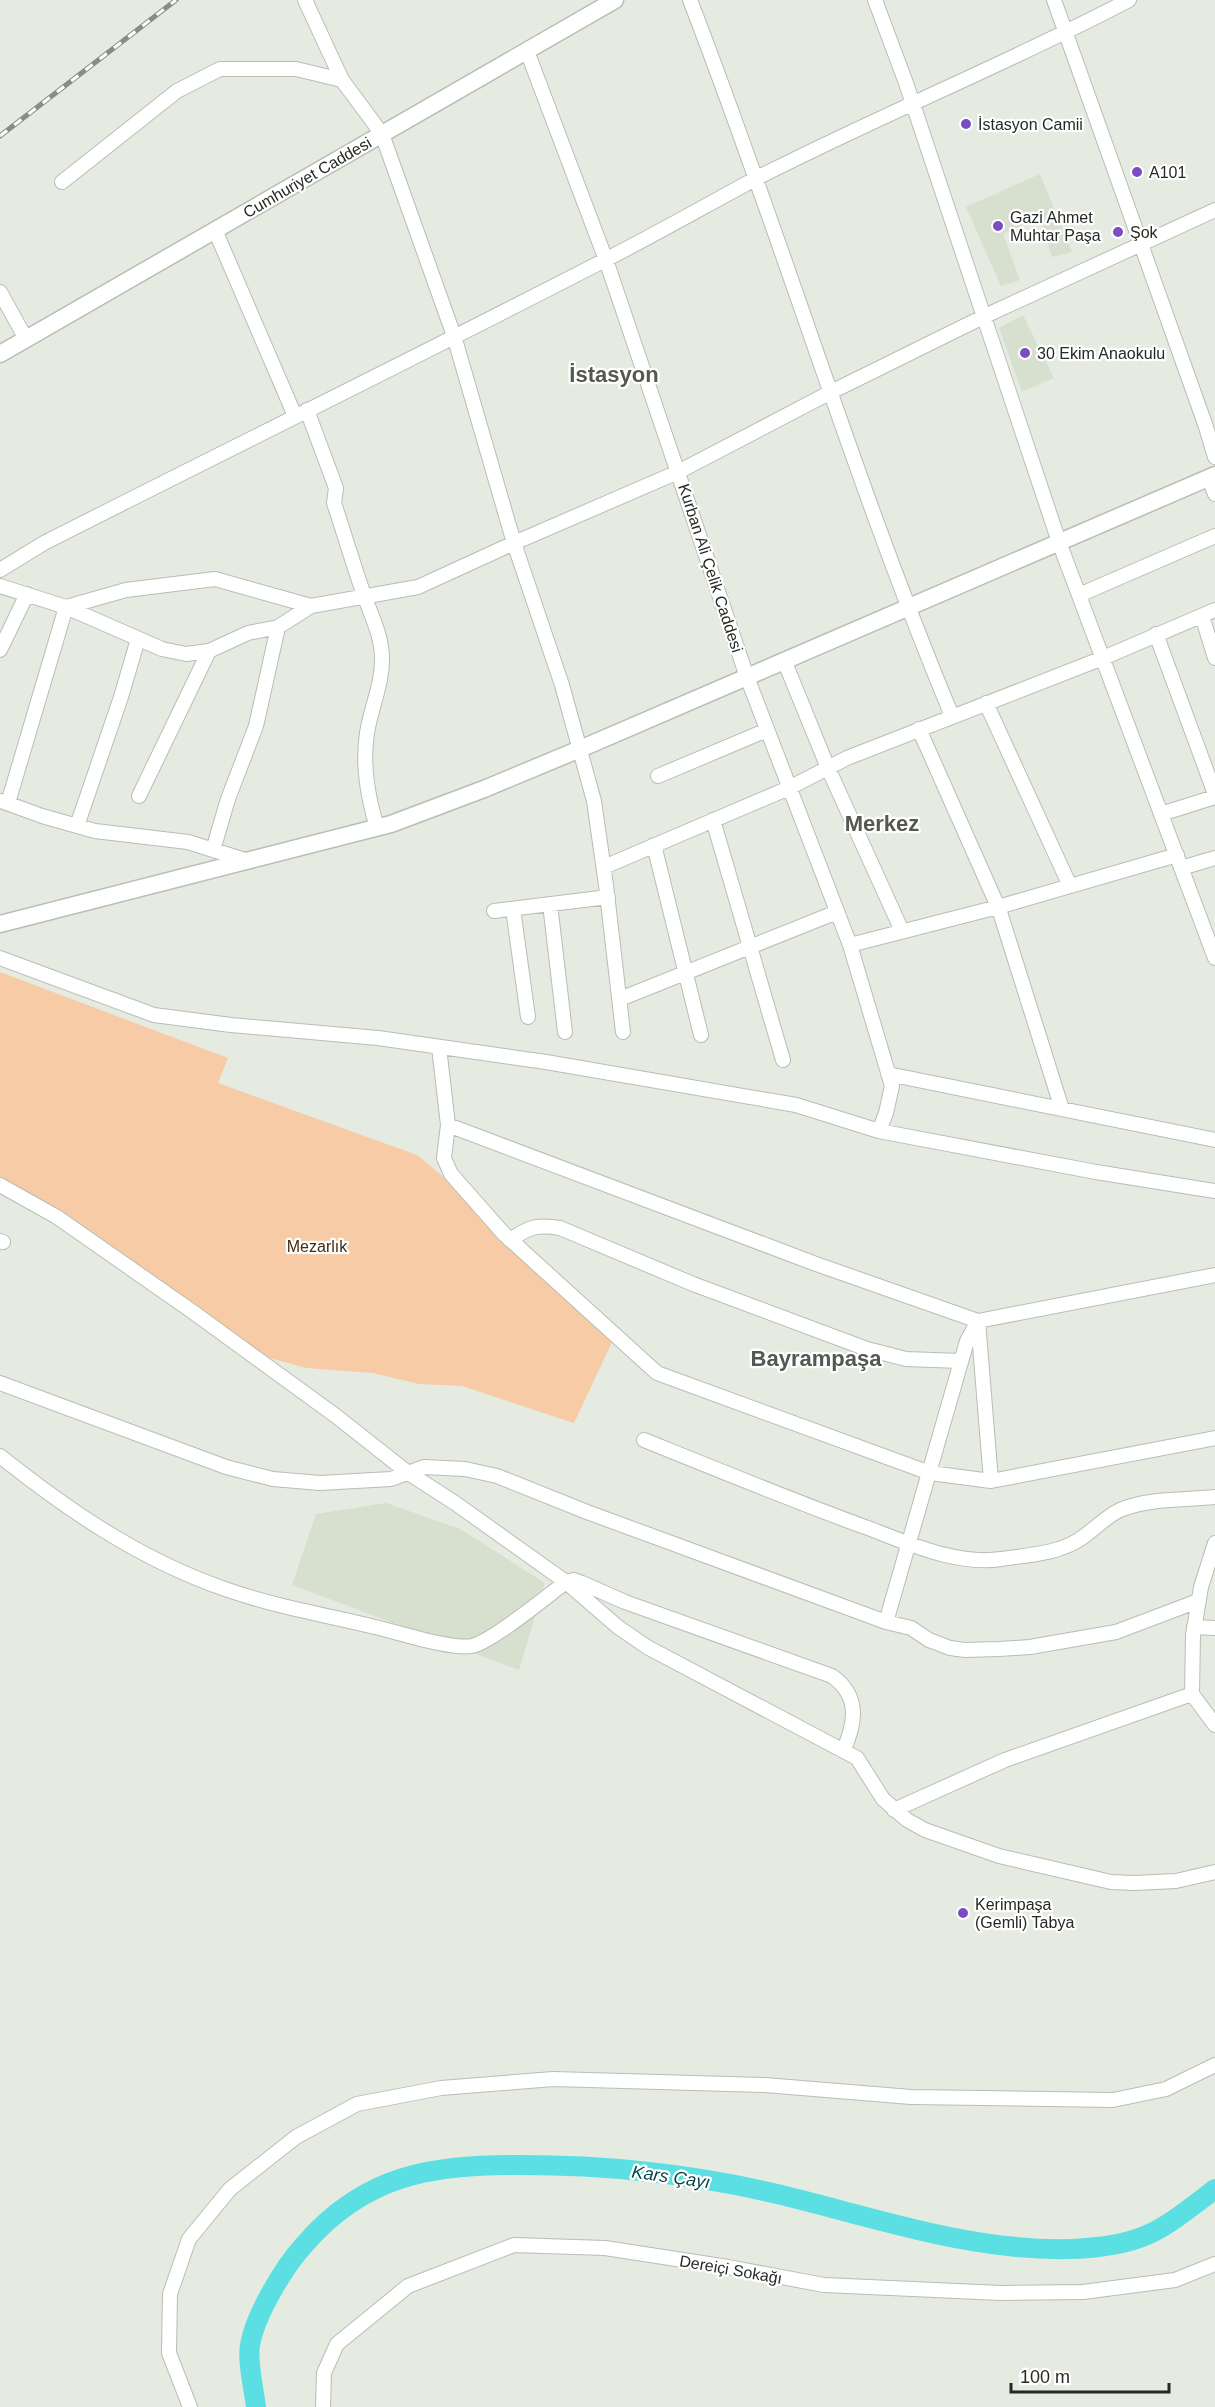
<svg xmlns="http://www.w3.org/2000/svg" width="1215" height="2407" viewBox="0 0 1215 2407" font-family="Helvetica,sans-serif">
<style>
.built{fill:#d7dfcf}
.green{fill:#f6cba5}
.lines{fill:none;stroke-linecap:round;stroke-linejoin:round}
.river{stroke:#5cdfe2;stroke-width:20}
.minor-casing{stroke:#b8beb4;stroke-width:16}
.major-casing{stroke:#b8beb4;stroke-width:19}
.minor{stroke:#fff;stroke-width:14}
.major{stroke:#fff;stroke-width:16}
.rail-casing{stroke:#8a8d86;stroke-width:5}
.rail{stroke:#fff;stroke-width:3;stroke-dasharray:9;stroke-linecap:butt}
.poi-dot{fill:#7b4dc5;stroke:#fff;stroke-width:2}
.labels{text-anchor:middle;stroke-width:4.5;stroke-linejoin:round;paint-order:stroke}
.poi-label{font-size:16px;fill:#272925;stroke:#fff;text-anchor:start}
.street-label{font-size:16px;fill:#272925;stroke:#fff}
.park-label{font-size:16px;fill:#45290d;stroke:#fff}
.water-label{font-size:18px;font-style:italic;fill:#064546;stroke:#fff}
.district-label{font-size:22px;font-weight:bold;fill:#545850;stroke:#fff}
</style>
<rect width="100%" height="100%" fill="#e6ebe1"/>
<path class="built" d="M1040,174L1072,252L1052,257L1040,217L1003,234L1020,280L1001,286L966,207Z
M1023,315L1054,378L1022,392L999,328Z
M386,1503L460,1529L545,1583L519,1670L292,1585L316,1514Z"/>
<path class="green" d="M0,972L228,1058L218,1083L417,1155L463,1193L613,1340L574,1423L462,1386L419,1384L373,1373L306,1368L263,1356L0,1177Z"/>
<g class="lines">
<path class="river" d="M256,2407C254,2390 247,2361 250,2345C255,2315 284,2267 304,2245C365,2174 432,2165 520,2165C602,2165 684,2173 764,2191C866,2214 966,2252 1072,2249C1144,2246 1160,2231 1215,2189"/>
<g class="minor-casing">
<path id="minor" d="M305,0L342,80L382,134L454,336L514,543L562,685L594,801L606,885L623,1032
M690,0C782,237 854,481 952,716
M875,0L906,83L1059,542L1215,958
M1054,0L1205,424L1215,457
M527,51L606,260L747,677L850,945L892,1086L886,1113L879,1131
M62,182L177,91L220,69H296L342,80
M215,230L295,416
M0,292L26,339
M307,410L336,488L334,503C344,533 353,564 364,595C371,615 381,634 382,656C383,683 371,707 367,733C362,766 368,797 377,828
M1209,479L1215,494
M0,570L44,543C231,448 419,356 605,260C656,234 705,206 755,179C878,116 1007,64 1129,0
M0,586L66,607L126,590L215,579L311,606L418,587L514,543L678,472L831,392L985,316L1215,210
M1079,595L1215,536
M1202,616L1215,658
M1156,634L1215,794
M0,650L27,594
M784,660L828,768L902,931
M986,703L1070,886
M919,729L999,909L1062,1109
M658,776L767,730
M139,796L209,651
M1,801L42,816L95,831L188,842L248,861
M8,803L66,607L162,649L186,654L209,651L248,633L278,627L311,606
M1161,814L1215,797
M713,820L783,1060
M77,826L121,697L138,639
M654,845L701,1035
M213,850L228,799L256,726L278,627
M604,867L789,788L847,758L1103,658L1215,610
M1181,868L1215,858
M550,904L565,1032
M513,909L528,1017
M494,911L608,897
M850,945L998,907L1177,855
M0,958L154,1015L231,1025L378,1038L546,1062L796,1105L879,1131L1096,1172L1215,1191
M620,999L837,912
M439,1047L448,1125L444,1158L451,1174L504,1234L657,1373L930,1473L991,1481L1215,1438
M888,1074L1215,1140
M448,1125L816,1264L978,1321L1215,1275
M0,1185L57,1217L193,1312L336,1416L407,1472L455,1503L566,1582L618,1627L647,1647L857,1758L883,1799L907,1820L925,1830L999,1856L1111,1882L1134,1883L1176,1881L1215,1872
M510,1240C529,1227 537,1224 560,1228L693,1284L867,1349L906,1359L961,1361
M0,1241L3,1242
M978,1321L991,1481
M0,1383L226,1467L273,1479L320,1483L391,1479L424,1467L465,1469L497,1476L587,1512L886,1622L911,1628L929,1640L950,1648L965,1650L999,1649L1030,1647L1116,1632L1198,1601
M644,1440C718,1470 791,1500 865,1527C906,1542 956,1566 1001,1559C1027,1555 1058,1554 1080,1539C1094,1530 1105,1517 1120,1510C1149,1498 1185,1500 1215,1497
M0,1456C69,1511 141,1560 225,1589C273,1606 325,1615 375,1627C397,1632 452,1650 472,1646C493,1641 546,1597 566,1582L574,1580L582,1583L625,1602L832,1676C860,1696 856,1723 843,1751
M1215,1543L1201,1587L1193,1635L1192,1694L1215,1725
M886,1622L967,1341L978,1321
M1194,1627L1215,1628
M894,1810L1005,1760L1192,1694
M190,2407L169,2353L170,2294L189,2239L230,2189L296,2137L357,2104L441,2088L553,2079L765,2085L911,2097L1113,2100L1166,2089L1215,2065
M323,2407L324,2373L337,2344L408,2286L514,2245L605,2248L728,2267L824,2285L1001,2293L1083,2292L1175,2280L1215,2264"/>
</g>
<g class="major-casing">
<path id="major" d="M0,354L615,0
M0,924L391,824L484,789L580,749L1215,475"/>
</g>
<use href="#minor" class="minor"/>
<use href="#major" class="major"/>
<g class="rail-casing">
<path id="rail" d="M0,136L176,0"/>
</g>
<use href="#rail" class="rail"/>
</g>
<g class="poi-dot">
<circle cx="966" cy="124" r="6"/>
<circle cx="1137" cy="172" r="6"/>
<circle cx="998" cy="226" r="6"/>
<circle cx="1118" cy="232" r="6"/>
<circle cx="1025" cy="353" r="6"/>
<circle cx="963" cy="1913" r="6"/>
</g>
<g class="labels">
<g class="poi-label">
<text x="978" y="130">İstasyon Camii</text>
<text x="1149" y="178">A101</text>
<text x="1010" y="223">Gazi Ahmet<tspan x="1010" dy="18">Muhtar Paşa</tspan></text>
<text x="1130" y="238">Şok</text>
<text x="1037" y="359">30 Ekim Anaokulu</text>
<text x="975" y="1910">Kerimpaşa<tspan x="975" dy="18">(Gemli) Tabya</tspan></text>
</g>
<g class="street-label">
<text transform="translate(307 177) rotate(-30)" y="6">Cumhuriyet Caddesi</text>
<text transform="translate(711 568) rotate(72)" y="6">Kurban Ali Çelik Caddesi</text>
<text transform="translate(731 2269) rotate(10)" y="6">Dereiçi Sokağı</text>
</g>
<g class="park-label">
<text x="317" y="1252">Mezarlık</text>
</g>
<g class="water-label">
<text transform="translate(671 2177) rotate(8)" y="6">Kars Çayı</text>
</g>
<g class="district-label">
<text x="614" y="382">İstasyon</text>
<text x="882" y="831">Merkez</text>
<text x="816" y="1366">Bayrampaşa</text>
</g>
</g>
<path d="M1011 2383v9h158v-9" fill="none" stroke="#272925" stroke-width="3"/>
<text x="1020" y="2383" font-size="18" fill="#272925" stroke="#ffffff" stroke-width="4.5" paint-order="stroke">100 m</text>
</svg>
